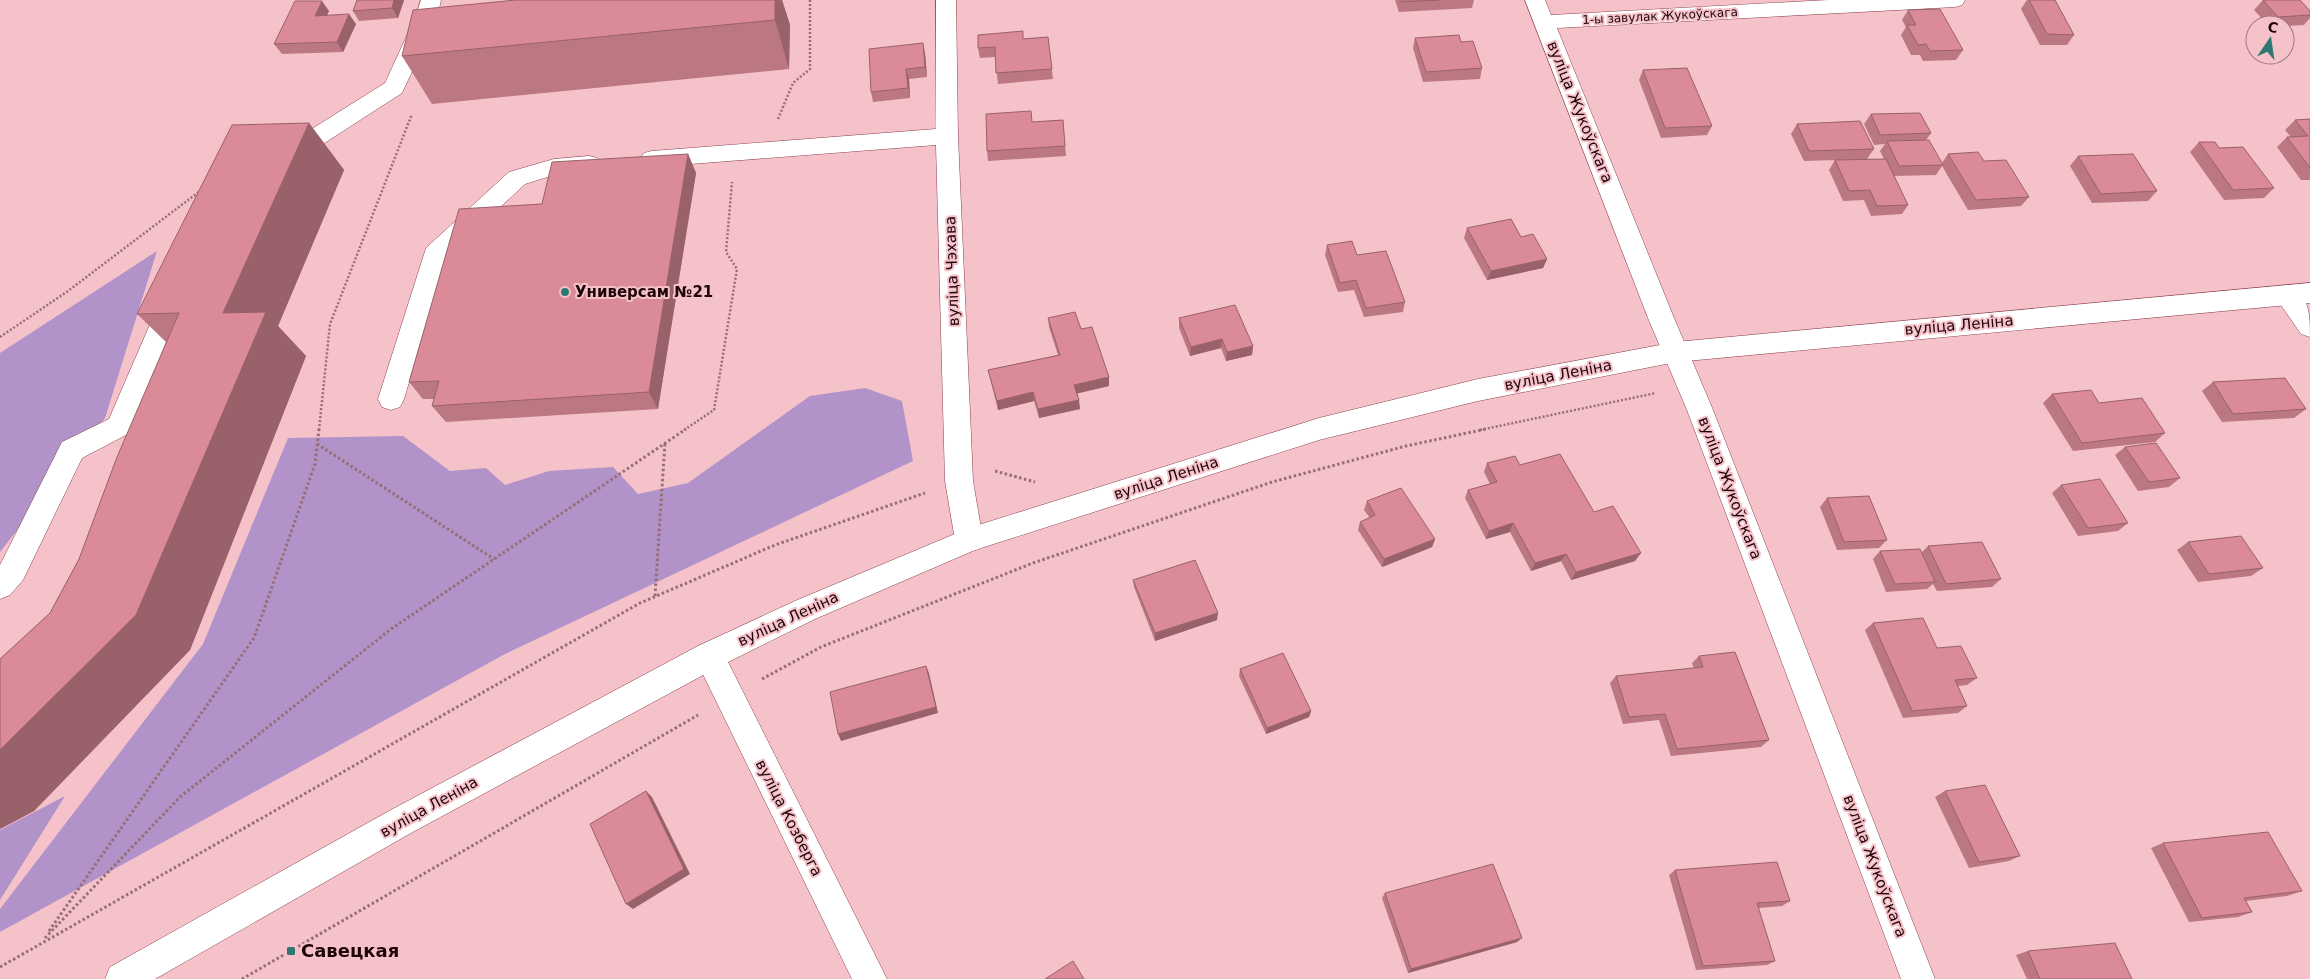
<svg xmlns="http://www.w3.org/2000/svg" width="2310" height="979" viewBox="0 0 2310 979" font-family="'DejaVu Sans',sans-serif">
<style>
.green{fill:#b192c9}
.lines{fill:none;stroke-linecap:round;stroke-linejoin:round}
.minor-casing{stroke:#89424f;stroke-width:1}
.major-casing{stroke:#89424f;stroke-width:1}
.path-far1{stroke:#966e74;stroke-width:2.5;stroke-dasharray:2 2;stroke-linecap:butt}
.path{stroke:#966e74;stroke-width:3;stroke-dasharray:2.5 2.5;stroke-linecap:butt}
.minor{fill:#fff;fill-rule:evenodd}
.major{fill:#fff;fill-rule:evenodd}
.wall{fill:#bb7882}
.shaded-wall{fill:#99616a}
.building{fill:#da8b97;stroke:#99616a}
.poi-dot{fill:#2e7772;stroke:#f5c2c9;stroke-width:2}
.labels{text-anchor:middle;stroke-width:4;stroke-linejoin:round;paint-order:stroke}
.far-street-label{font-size:12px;fill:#1e0409;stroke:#f5c2c9}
.street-label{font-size:15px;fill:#1e0409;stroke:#f5c2c9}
.poi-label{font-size:15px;font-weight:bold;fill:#1e0409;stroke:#f5c2c9;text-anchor:start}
.near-poi-label{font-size:18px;font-weight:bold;fill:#1e0409;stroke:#f5c2c9;text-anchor:start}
</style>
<rect width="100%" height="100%" fill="#f5c2c9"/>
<path class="green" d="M157,251L105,418L0,552V353Z
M865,388L902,401L913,461L505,654L0,932V909L203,644L288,438L403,436L450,471L486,468L505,485L549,471L613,467L638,494L688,483L810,396Z
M65,796L0,900V830Z"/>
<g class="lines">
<g class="minor-casing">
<path id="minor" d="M421,0H441L437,18L402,93L323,144L285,157L277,155L274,149L277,143L307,132L385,83L415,18Z
M936,0H956L958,136L973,481L983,540L979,549L969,552L959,549L955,540L945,481L936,145L652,167L644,165L640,159L644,153L652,151L936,129Z
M1525,0H1545L1551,15L1828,0H1965L1962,5L1955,7L1557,28L1674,318L1713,410L1935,979H1901L1687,410L1648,318Z
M589,156L597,158L601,164L597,170L554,175L525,184L446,258L404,399L400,407L391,410L382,407L378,399L426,248L509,172L554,159Z
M2286,285C2310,293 2310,315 2310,337L2301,334L2274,295L2277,288Z
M173,289L182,292L185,299L128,434L82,458L23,580L10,595L0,599V565L62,442L109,419L161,299L164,292Z
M709,642L720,646L887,979H852L694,656L698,646Z"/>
</g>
<g class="major-casing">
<path id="major" d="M2310,283V303L1676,362L1478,401L1319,440L975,550L815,619L720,666L411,833L155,979H105L110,967L389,811L698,646L795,601L969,528L1319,418L1478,379L1676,342Z"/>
</g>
<path class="path-far1" d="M778,119L793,83L810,69V0
M0,337L68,291L200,191
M319,430L330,324L412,114
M684,430L714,410L737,269L726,252L732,182
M1480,430L1656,393"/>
<path class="path" d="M317,444L494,559
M995,471L1035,482
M655,596L665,442
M762,679L821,647L1033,563L1272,482L1406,446L1486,429
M49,931L254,638L315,464L319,429
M45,938L180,797L391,629L686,429
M0,967L640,603L775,545L925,493
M242,979L698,715"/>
<use href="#minor" class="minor"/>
<use href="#major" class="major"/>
</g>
<path class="wall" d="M404,0L398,18L359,21L353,11Z
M782,0L790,25L789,69L432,104L402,56Z
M1395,0H1474L1472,8L1399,12Z
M2027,0H2055L2074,35L2067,45H2040L2021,9Z
M2263,0H2300L2310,11V18L2304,25L2285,26V25H2268L2254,10Z
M1908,10L1963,50L1956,60L1923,61L1920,55H1911L1901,35L1906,27L1902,20Z
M329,11L327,15L356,24L343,52L282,54L274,44Z
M1048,37L1053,79L998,84L995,57L980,58L978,48L1024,39Z
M1415,38L1461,42L1482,68L1480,79L1423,82L1413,48Z
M925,53L927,77L909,79L910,98L873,102L871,92Z
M1643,70L1712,126L1707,135L1661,138L1639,80Z
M1871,114L1931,133L1926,140L1942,163L1948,154L1984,161L2029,197L2021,206L1968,210L1942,166L1936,175L1894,176L1908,205L1902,214L1871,216L1864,200L1843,201L1829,170L1835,160L1884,159L1880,151L1885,144L1874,145L1864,124Z
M2310,119V180H2301L2277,147L2287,137H2291L2285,130L2295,120Z
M1063,120L1066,156L988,161L987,151L1032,122Z
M309,123L344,170L278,326L306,356L190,650L34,811L0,829V659L50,613L79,559L166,342L137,314Z
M1797,124L1874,149L1867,159L1804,161L1791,134Z
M2199,142L2219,148L2274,188L2264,198L2224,200L2190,152Z
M688,154L696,173L658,409L446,422L432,406L434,399H423L409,382L542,204Z
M2078,156L2157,191L2148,201L2092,203L2070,166Z
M1467,228L1521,237L1547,259L1543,268L1487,280L1464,238Z
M1327,245L1357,255L1405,302L1403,312L1364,317L1354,290L1338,292L1325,255Z
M1048,318L1081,329L1109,386L1077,393L1080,409L1039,418L1034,401L998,410L988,370L1058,355L1049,327Z
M1179,318L1253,346L1252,355L1226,361L1221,348L1190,356L1179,328Z
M2213,382L2306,409L2294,418L2222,422L2202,391Z
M2052,394L2099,403L2165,433L2155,442L2073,451L2043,403Z
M2125,447L2180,478L2169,487L2138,491L2115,455Z
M1487,463L1520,465L1594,512L1635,561L1571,580L1561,561L1531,571L1510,532L1486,539L1465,498L1468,490L1490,484L1484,472Z
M2061,485L2128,523L2118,531L2078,536L2052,493Z
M1827,498L1887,540L1879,548L1837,550L1820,507Z
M1367,501L1435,539L1432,547L1382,567L1358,530L1360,522L1370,518L1364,510Z
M2188,542L2263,568L2251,576L2198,582L2177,550Z
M1928,546L2001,579L1992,587L1937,591L1933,584L1927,589L1886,592L1873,559L1880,551L1922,552Z
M1133,580L1217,620L1155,641L1134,587Z
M1873,623L1937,648L1977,678L1967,685L1958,686L1967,706L1958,713L1903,718L1865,630Z
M1699,656L1769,740L1761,747L1671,756L1659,720L1623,724L1610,683L1616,676L1694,668L1692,663Z
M1240,669L1311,711L1309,717L1266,734L1239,676Z
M1945,791L2020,856L2009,861L1969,868L1935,797Z
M2163,843L2302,891L2287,896L2246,901L2252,912L2238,917L2189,922L2151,848Z
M1675,870L1790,901L1782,906L1758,908L1775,961L1767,965L1696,970L1669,875Z
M1385,893L1517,942L1408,973L1382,898Z
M2028,951L2132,979H2027L2016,955Z"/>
<path class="shaded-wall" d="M394,0H404L398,18L392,8Z
M775,0H782L790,25L789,69L775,20Z
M322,1L329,11L322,26L315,16Z
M349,14L356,24L343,52L337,42Z
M923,43L925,53L927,77L925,67Z
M906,69L909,79L910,98L908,88Z
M309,123L344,170L278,326L306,356L190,650L34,811L0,829V750L223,313Z
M688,154L696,173L658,409L649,392Z
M1547,259L1543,268L1487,280L1491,271Z
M1222,339L1221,348L1190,356L1191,347Z
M1253,346L1252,355L1226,361L1227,352Z
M1109,377V386L1075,394L1074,385Z
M1033,392L1034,401L998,410L997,401Z
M1079,400L1080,409L1039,418L1038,409Z
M1513,523L1510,532L1486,539L1489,531Z
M1435,539L1432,547L1382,567L1384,559Z
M1641,553L1635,561L1571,580L1576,572Z
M1566,554L1561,561L1531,571L1535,563Z
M1218,613L1217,620L1155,641V633Z
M926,666L929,673L938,713L841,741L838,734Z
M1311,711L1309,717L1266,734L1267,728Z
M646,791L652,797L690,874L633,909L626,904Z
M1522,938L1517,942L1408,973L1411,969Z"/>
<path class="building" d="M357,0H394L392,8L353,11Z
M516,0H775V20L402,56L413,10Z
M1400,0H1439L1401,2Z
M2029,0H2055L2074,35L2047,34Z
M2263,0H2300L2310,11V15L2278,17Z
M295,1H322L315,16L349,14L337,42L274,44Z
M1940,9L1963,50L1930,51L1926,44L1918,45L1907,25H1916L1908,10Z
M1023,31V39L1048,37L1052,69L996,73L995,47L978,48V35Z
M1459,35L1461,42L1473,41L1482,68L1426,72L1415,38Z
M923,43L925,67L906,69L908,88L871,92L869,49Z
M1687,68L1712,126L1665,128L1643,70Z
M1031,111L1032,122L1063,120L1065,146L987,151L986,114Z
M1920,113L1931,133L1880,135L1871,114Z
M2310,119V168L2287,137L2308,136L2295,120Z
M1860,121L1874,149L1809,151L1797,124Z
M309,123L223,313L266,312L136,615L0,750V659L50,613L79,559L117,457L179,313L137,314L232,125Z
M1929,140L1943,165L1899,166L1887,141Z
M2199,142H2215L2219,148L2243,147L2274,188L2233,190Z
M1978,152L1984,161L2006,160L2029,197L1976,200L1948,154Z
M688,154L649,392L432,406L439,381L409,382L459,209L542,204L552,162Z
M2133,154L2157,191L2101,194L2078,156Z
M1886,159L1908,205L1877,206L1870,190L1849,191L1835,160Z
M1511,219L1521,237L1533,234L1547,259L1491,271L1467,228Z
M1352,241L1357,255L1386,251L1405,302L1366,308L1356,280L1340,283L1327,245Z
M1235,305L1253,346L1227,352L1222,339L1191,347L1179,318Z
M1075,312L1081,329L1092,327L1109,377L1074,385L1079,400L1038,409L1033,392L997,401L988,370L1060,355L1048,318Z
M2285,378L2306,409L2233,414L2213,382Z
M2091,390L2099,403L2142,398L2165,433L2082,443L2052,394Z
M2156,443L2180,478L2149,482L2125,447Z
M1560,454L1594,512L1613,506L1641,553L1576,572L1566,554L1535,563L1513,523L1489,531L1468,490L1497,482L1487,463L1515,456L1520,465Z
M2100,479L2128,523L2088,528L2061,485Z
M1401,488L1435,539L1384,559L1360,522L1375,515L1367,501Z
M1869,496L1887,540L1844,542L1827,498Z
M2241,536L2263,568L2209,574L2188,542Z
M1982,542L2001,579L1946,584L1928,546Z
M1920,549L1935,582L1895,584L1880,551Z
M1195,560L1218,613L1155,633L1133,580Z
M1923,618L1937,648L1961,646L1977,678L1955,680L1967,706L1912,711L1873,623Z
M1735,652L1769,740L1677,749L1665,714L1629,717L1616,676L1703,667L1699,656Z
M1283,653L1311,711L1267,728L1240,669Z
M926,666L936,707L838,734L830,692Z
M1985,785L2020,856L1979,862L1945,791Z
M646,791L684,869L626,904L590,824Z
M2268,832L2302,891L2244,898L2252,912L2202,918L2163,843Z
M1777,862L1790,901L1757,903L1775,961L1703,966L1675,870Z
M1493,864L1522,938L1411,969L1385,893Z
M2115,943L2132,979H2040L2028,951Z
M1073,961L1084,979H1045Z"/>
<g class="poi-dot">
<circle cx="565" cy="292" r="5"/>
<rect x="286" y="946" width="10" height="10" rx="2.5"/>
</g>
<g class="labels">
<g class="far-street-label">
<text transform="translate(1660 16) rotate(-3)" y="4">1-ы завулак Жукоўскага</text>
</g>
<g class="street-label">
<text transform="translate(1580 112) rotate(68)" y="5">вуліца Жукоўскага</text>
<text transform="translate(952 271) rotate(-92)" y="5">вуліца Чэхава</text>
<text transform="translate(1959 325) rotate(-5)" y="5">вуліца Леніна</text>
<text transform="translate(1558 375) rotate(-11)" y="5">вуліца Леніна</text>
<text transform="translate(1166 478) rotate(-18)" y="5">вуліца Леніна</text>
<text transform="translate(1730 488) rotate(69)" y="5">вуліца Жукоўскага</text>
<text transform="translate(788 619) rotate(-25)" y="5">вуліца Леніна</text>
<text transform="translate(429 807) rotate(-29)" y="5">вуліца Леніна</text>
<text transform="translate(789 818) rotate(63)" y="5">вуліца Козберга</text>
<text transform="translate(1875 866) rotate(69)" y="5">вуліца Жукоўскага</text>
</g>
<g class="poi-label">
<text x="575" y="297">Универсам №21</text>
</g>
<g class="near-poi-label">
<text x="301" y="957">Савецкая</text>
</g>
</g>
<g transform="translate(2270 40) rotate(13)"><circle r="24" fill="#f5c2c9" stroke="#9f767c"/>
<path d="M0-4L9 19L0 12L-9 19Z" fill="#2e7772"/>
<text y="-8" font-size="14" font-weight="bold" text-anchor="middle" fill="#1e0409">С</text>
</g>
</svg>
